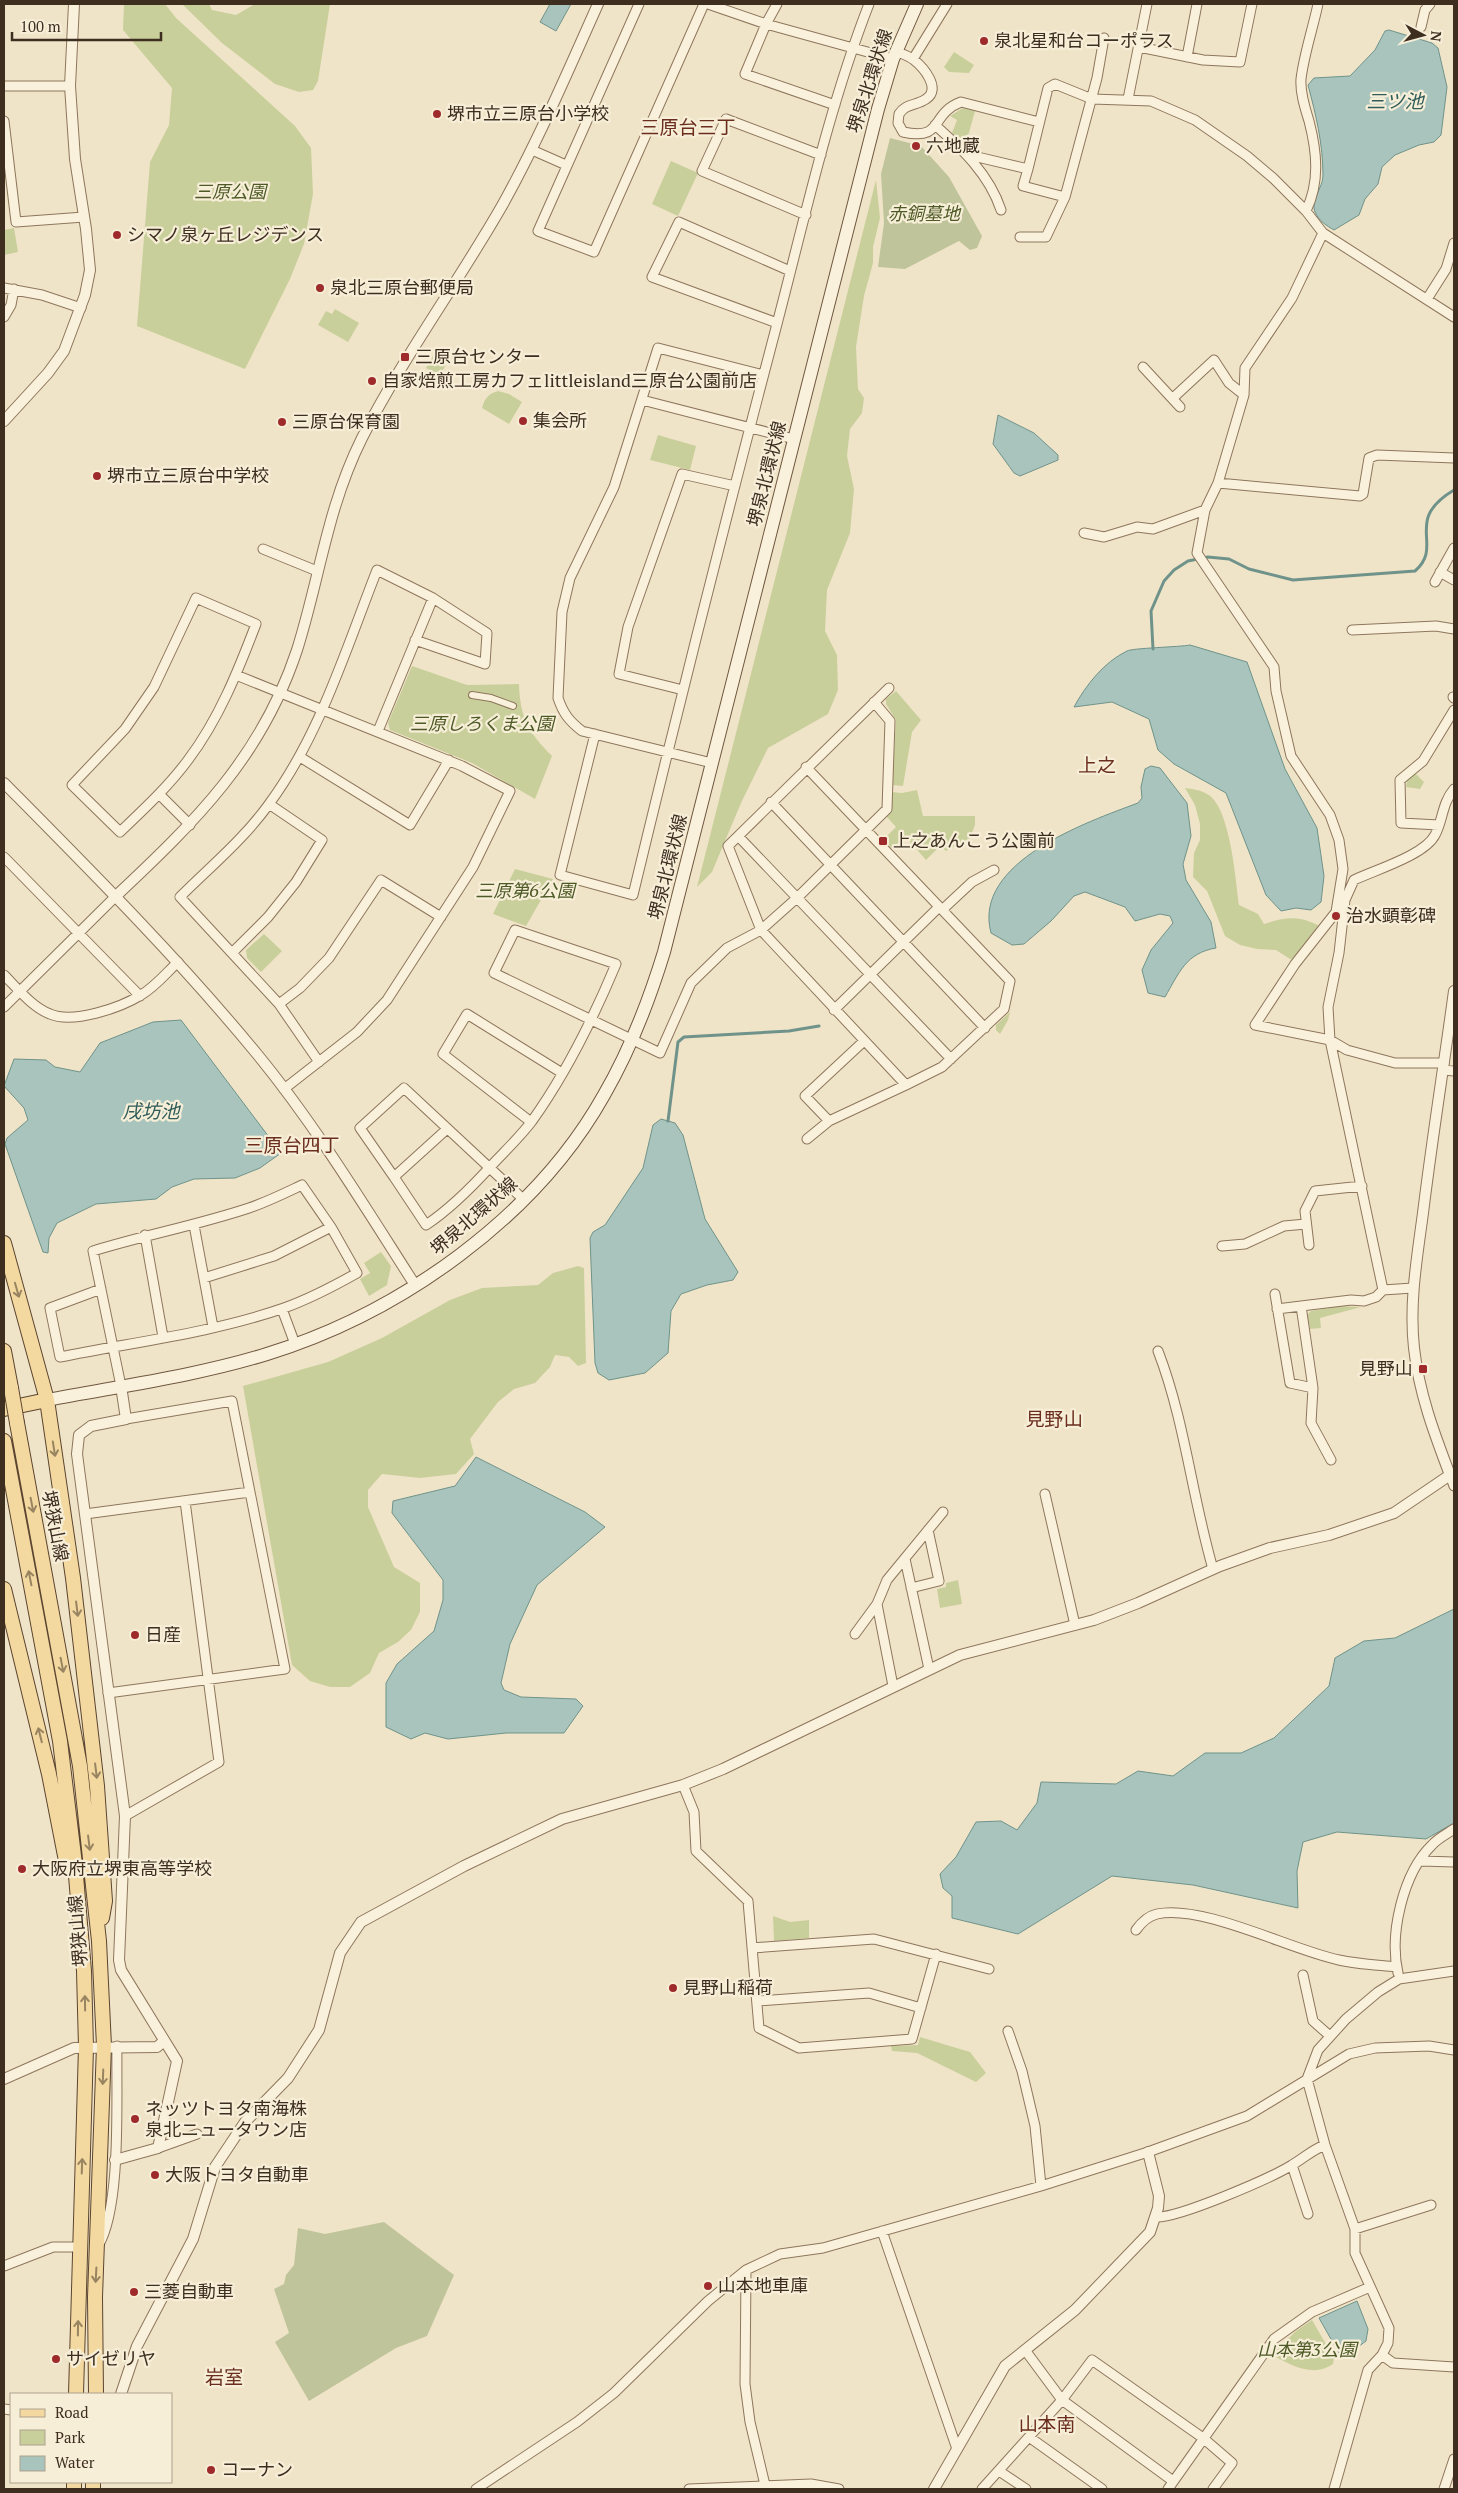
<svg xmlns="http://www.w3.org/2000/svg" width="1458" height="2493" viewBox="0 0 1458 2493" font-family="'PT Serif','Noto Sans JP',serif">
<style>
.green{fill:#c9cf9b}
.cemetery{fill:#bfc49a}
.water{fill:#a9c4bc;stroke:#6f938a}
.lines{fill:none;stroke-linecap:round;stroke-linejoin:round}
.stream{stroke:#6f938a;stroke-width:3}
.pedestrian-casing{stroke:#8d765c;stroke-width:8}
.minor-casing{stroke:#8d765c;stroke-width:11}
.tertiary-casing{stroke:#8d765c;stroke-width:12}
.secondary-casing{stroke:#6f573f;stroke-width:14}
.primary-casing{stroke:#5b4430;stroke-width:16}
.pedestrian{stroke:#faf1dc;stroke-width:6}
.minor{stroke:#faf1dc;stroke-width:9}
.tertiary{stroke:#faf1dc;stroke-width:10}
.secondary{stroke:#faf1dc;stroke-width:12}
.primary{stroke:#f3d9a0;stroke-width:14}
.primary-bridge-casing{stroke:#5b4430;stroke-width:16;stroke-linecap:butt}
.primary-bridge{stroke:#f3d9a0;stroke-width:14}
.oneway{stroke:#988460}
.poi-dot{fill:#9e2a2b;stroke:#f7eed8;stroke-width:2}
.labels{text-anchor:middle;stroke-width:4.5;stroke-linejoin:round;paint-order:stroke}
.poi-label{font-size:18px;fill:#3d2e20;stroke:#f7eed8;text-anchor:start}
.street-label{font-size:18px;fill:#3d2e20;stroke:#f7eed8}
.park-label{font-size:18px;font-style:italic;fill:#4d5a26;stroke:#f7eed8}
.water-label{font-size:19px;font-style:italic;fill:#2f5d5a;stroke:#f7eed8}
.neighbourhood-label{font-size:19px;fill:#6b2e1e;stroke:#f7eed8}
</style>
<rect width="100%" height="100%" fill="#f0e4c8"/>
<path class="green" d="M124,4H165L176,18L295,126L311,148L313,194L304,244L290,279L245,369L137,326L150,162L169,125L172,88L123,30Z
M182,4H209L212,10L236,15L255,4H330L318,81L313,90L299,92L275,84L222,43Z
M954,52L974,65L969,73L949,72L944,67Z
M963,108L975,111L965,147L952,133L957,120L950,116Z
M671,161L698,173L678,216L652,204Z
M876,180L880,218L873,247V263L864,296L856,347L858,389L864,398L862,413L850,429L847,456L854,489L850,533L827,590L825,631L837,655L838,690L828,714L768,748L741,803L712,872L697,887Z
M14,228L18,252L4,255V230Z
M335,309L359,323L348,342L318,325L326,311L332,314Z
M433,356L443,359L446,364L440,376L426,368Z
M498,391L509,394L522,402L509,424L482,408C485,398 488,394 498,391Z
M658,435L696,446L690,470L650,460Z
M412,666L467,685L519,684C520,717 528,732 552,756L535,799L472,763L390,730L388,723Z
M896,691L921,720L912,732L903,786L892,785L896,720L886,704V699Z
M1415,773L1424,782L1420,789L1406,787L1407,781Z
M1185,788C1192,789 1201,790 1207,794C1230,805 1236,881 1239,905L1258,914L1264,924C1284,917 1300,915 1319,926L1294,958L1290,959L1276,950L1257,949L1240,945L1225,936L1207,891L1193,877L1194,853L1200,840V824L1195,805Z
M917,790L923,816H975V825L970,838L946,851L940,846L926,860L905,836L892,849L883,840L896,827L886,816L891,812L892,792L902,793Z
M515,869L553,879L526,926L493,914Z
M264,934L282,951L261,972L247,958L246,950Z
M1018,982L1008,1020L1000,1034L996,1030V1025L1010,1012Z
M381,1252L391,1266L387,1285L369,1296L360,1279L370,1273L364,1263Z
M578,1266L584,1268L586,1363L578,1366L569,1357L555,1355L550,1367L535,1383L514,1389L498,1402L470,1439L474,1454L456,1474L420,1478L382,1474L368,1490V1507L394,1567L420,1583V1612L411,1630L398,1642L379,1653L370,1673L350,1687H330L310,1681L292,1665L243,1386L328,1362L382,1338L450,1300L482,1288L538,1285L553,1273Z
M1340,1306L1361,1307L1320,1318L1321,1328L1310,1329L1307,1315L1311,1311Z
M958,1580L962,1604L940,1608L937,1589L946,1587V1583Z
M773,1916L790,1922L809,1920V1938L774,1941Z
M920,2037L970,2052L986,2073L976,2082L917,2053L892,2051L891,2046L918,2045Z
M1312,2320L1334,2358L1333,2364C1313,2378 1291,2365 1272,2355L1296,2331Z"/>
<path class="cemetery" d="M890,138L921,146L949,177L982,236L977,248L970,250L959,241L905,269L878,267L884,223L881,174Z
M384,2222L454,2275L427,2336L396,2348L309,2401L275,2342L289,2333L274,2289L284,2284L286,2275L294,2265L298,2228L325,2234Z"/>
<path class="water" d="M550,4H571L556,31L540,22Z
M1389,30L1432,43L1438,48L1447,87L1441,135L1434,142L1419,145L1395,155L1382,167L1378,184L1365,199L1359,215L1334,230C1327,226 1319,221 1315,212C1310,201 1323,187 1323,176C1323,144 1316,115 1308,85L1314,78L1350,76L1375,50L1385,31Z
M998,415L1034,433L1058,455V460L1020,476L1014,473L993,444Z
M1190,645L1247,662L1285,769L1317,828L1324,876L1321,902L1311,910L1296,908L1281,911L1266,895L1226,793L1174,764L1158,750L1149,719L1112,702L1074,707C1086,685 1104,662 1127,651C1132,648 1180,647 1190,645Z
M1151,766L1160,768L1187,803L1191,836L1183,864L1186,880L1211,922L1216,948C1186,953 1179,973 1165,997L1148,993L1142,970L1151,950L1173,923L1170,916L1160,914L1135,921L1125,907L1085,892L1074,896L1051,921L1024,944L1012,945L991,933C972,862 1087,822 1138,803L1142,798L1141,787L1145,769Z
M181,1020L281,1153L260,1168L235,1178L194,1179L172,1187L156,1199L96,1204L57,1223L49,1238L48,1253L43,1252L5,1144L7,1138L28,1120L24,1108L4,1086L14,1059L46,1060L55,1067L80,1072L100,1043L153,1022Z
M661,1119L675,1123L683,1135L705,1219L738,1272L733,1280L707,1285L681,1294L671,1311L668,1353L645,1373L609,1380L598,1373L595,1363L590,1238L593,1232L605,1225L643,1168L653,1125Z
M476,1457L585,1512L605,1527L537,1585L510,1644L501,1683L504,1690L521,1697L576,1699L583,1706L564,1733H506L448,1739L425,1733L411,1739L386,1727V1683L397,1664L434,1631L443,1600V1580L392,1513L393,1501L455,1486Z
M1454,1609V1823L1426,1839L1337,1832L1303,1842L1297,1871L1298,1908L1193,1885L1112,1876L1018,1934L952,1918V1896L943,1888L940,1874L956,1857L976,1822L1001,1821L1017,1830L1037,1803L1041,1782L1116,1784L1138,1771L1173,1776L1205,1753H1241L1274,1738L1329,1686L1335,1658L1364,1641L1395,1638Z
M1357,2301L1368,2329L1366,2341L1346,2356L1340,2355L1319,2318Z"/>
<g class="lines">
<path class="stream" d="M1153,649L1151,611L1164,581L1174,570L1188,561L1208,557L1229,559L1249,569L1293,580L1415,571C1445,545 1402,521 1454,490
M668,1121L678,1042L684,1037L789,1031L819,1026"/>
<g class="pedestrian-casing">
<path id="pedestrian" d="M472,695L491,698L513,706"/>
</g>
<g class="minor-casing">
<path id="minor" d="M639,4L538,231L594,252L704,4
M708,4L766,24L893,59
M777,4L766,24L745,74L835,105
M1421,27L1425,10L1430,4
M1139,47L1203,60L1240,62L1252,4
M896,51C902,54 909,56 914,60C923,67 942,89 926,99C916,106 906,103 899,114L898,123L903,132C945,141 929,114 961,102L1039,122
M1187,57L1197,4
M913,59L947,4
M4,86H70
M1128,99L1147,4
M4,121L16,222L84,217
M935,125C963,150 989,174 1001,210
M532,150L566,165
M969,155L1028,169L1023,186L1065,197
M1028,169L1048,88L1055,84L1092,99L1151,101L1195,120L1247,156L1273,178L1306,211L1323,233L1454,317
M1306,211C1320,182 1317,152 1309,121C1305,108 1300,93 1301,79C1304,54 1313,28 1318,4
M806,215L702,171L726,119L821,155
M1323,233L1292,298L1245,368L1244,395L1218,483L1205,510L1197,553L1274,667L1276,691L1291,756L1330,815L1339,840L1343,869L1336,912
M1020,237H1046L1065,197L1097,78L1104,38
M4,288L42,295L81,308
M1427,299L1446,269L1454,243
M4,317L11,305L14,289
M777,323L652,277L679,222L790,271
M1143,367L1180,407
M1173,398L1214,360L1229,383L1244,395
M642,400L794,439
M1218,483L1360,496L1363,494L1369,458L1377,455L1454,458
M1084,533L1104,537L1137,527L1153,529L1205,510
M263,549L317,571
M1440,572L1454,580
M1435,582L1454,548
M196,598L256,624C238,671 219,719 188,760C168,787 144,809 120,832L72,785L125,729L154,687Z
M1352,630L1436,626L1454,629
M236,675L462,766L510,791L473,867L387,1000L357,1032L284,1089
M683,690L619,674L628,627L682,474L735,486
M1453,697L1454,698
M378,731L433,598
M595,734L560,875L633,895C679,704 727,514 777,324C805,217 829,107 869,4
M300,757L410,825L449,760
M712,763L582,731C569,721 563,713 558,698L562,612L570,578L614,487L658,348L763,375
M806,767L1010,981L1004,1009L942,1067L906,1085L761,930L728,846L889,688
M159,794L190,825
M771,802L985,1028
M1439,825L1401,823L1400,780L1423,761L1454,710
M738,836L951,1059
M4,857L140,996
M942,910L972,882L994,870
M1341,913L1336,912L1295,964L1255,1025L1330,1040L1347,1050L1395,1063H1444
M233,952L268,917L296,882L322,840L269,804
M4,975C17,988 32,1007 50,1014C73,1024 120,1008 141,995C155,987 166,973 178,962
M279,1004L300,988L329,958L381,880L441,917
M4,1007L116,896
M834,1010L939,907
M319,1062L279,1004L180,897C210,867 244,839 269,804C320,735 346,649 377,570L433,598L487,633L485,664L415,640
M1443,1070L1454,1071
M829,1121L805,1096L864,1041
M531,1122L443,1054L467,1014L562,1073
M447,1129L394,1177L426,1225C450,1209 471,1188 491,1166C504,1152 520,1137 532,1121C567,1072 593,1019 616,964L515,930L494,973L660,1053L691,983L727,948L761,930L798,897L887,809L890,721L874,702
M807,1139L829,1121L906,1085
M394,1177L360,1128L404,1088L523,1199
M194,1225L213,1327
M145,1235L163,1337
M1309,1245L1305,1211L1315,1191L1362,1186
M1222,1246L1245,1244L1284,1226L1306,1224
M204,1278L274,1256L331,1227
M101,1289L50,1308L60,1357C134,1342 212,1333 284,1308C309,1299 334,1286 357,1273L331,1227L302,1185C285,1193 267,1202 249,1208C198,1225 145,1235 93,1251L121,1386
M1383,1290L1330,1040L1328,1007L1339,953L1345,900L1354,880C1375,870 1425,855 1435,835C1443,820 1442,803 1454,789
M1275,1294L1290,1383L1313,1388
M282,1309L295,1344
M1277,1309L1301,1306
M1158,1351C1185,1421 1192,1497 1213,1569
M1331,1460L1311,1423L1313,1388L1301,1306L1351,1300L1364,1301L1376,1297L1383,1290L1413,1288
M1454,1474L1450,1475L1454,1486
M1045,1494L1075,1625
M85,1514L250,1492
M905,1559L929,1669
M911,1588L939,1581L928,1530
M877,1604L893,1686
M855,1634L877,1604L887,1580L943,1512
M108,1693L285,1669L232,1401L126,1419
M683,1785L694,1812L696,1851L748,1901L759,2028L799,2048L912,2039L936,1954
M125,1816L219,1762L185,1501
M1421,1861L1454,1862
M1136,1930C1141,1923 1148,1916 1157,1914C1203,1904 1291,1950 1339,1960C1357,1964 1377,1965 1396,1967
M752,1948L874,1939L989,1969
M1398,1973C1389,1934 1403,1873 1432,1845C1438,1838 1447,1834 1454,1829
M1303,1975L1313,2021L1330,2036
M757,2001L869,1993L921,2008
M1008,2031L1022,2071L1035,2126L1041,2186
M158,2148L197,2134
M1292,2165L1308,2214
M1155,2217C1177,2219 1271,2178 1292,2165C1304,2158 1312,2150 1325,2145
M1355,2229L1431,2205
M882,2231L957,2449
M98,2246C122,2207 116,2095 117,2046
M4,2266L53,2247H80
M746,2270L745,2384L750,2422L765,2485
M1025,2350L1062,2400L1173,2481
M1382,2355L1393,2363L1454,2367
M4,2409L11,2410
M1029,2437L1102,2489
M999,2471L1026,2489
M476,2489L577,2422L614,2393L708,2301L746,2270L780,2254L823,2248L1041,2186L1148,2152L1247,2116L1349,2054L1375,2048L1429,2046L1454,2050
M689,2489L811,2484L839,2489
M982,2489L1062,2400L1092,2360L1203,2438L1232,2463L1213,2489
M1168,2489L1274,2339L1312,2312L1370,2287
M1334,2489L1368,2370L1382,2355L1388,2343L1389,2328L1355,2253V2229L1325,2145L1307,2079L1318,2050L1346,2019L1378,1992L1399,1979L1454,1971
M1444,2489L1454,2459"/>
</g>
<g class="tertiary-casing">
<path id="tertiary" d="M4,421L48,373L64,351L85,295L90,270L86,229L75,159L70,86L74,4
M4,783C91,871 178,958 257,1054C316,1126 365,1207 415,1285
M116,896C196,821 262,756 297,650C320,577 327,508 362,438C403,357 458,283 503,204C539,139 568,71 598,4
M4,2079L74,2048L157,2047L164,2041
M115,2160L158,2148L177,2061L121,1970L119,1960L125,1816L77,1454L79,1435L91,1426L126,1419L121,1386
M121,2394L137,2346L193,2239L215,2167L245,2122L288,2078L319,2030L340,1953L361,1922L464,1866L562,1819L683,1785L723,1769L960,1655L1094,1620L1138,1603L1220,1566L1270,1548L1329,1535L1394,1513L1450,1475C1434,1433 1419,1393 1414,1348C1409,1303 1417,1258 1423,1213C1432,1139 1444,1065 1454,991
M934,2489L1005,2366L1075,2310L1150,2232L1158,2208L1159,2196L1148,2152"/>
</g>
<g class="secondary-casing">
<path id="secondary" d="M47,1400C120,1386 196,1376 267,1354C400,1313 535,1218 604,1095C630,1050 649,1001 664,952L878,109L893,59L917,4"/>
</g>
<g class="primary-casing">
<path id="primary" d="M4,1243L47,1400L73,1578L97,1786L105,1901L102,1918
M4,1351L11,1388
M4,1409L47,1400
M17,1423L80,1766L99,1941L104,2046L95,2297L96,2394
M4,1441L60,1741L75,1864L84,1971L86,2047L76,2394
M4,1589L49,1774L67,1866
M74,2489V2482
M93,2489V2482"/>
</g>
<use href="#pedestrian" class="pedestrian"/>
<use href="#minor" class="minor"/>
<use href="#tertiary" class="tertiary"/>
<use href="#secondary" class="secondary"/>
<use href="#primary" class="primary"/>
<g class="primary-bridge-casing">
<path id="primary-bridge" d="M11,1388L17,1423"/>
</g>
<use href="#primary-bridge" class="primary-bridge"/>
</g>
<defs><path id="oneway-shaft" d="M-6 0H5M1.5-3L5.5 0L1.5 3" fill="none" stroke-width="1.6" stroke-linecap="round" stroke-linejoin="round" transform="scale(1.25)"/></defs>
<g class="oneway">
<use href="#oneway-shaft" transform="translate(17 1290) rotate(74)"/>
<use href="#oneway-shaft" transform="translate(54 1449) rotate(81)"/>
<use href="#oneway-shaft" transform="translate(32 1505) rotate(79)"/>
<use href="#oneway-shaft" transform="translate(30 1578) rotate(-101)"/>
<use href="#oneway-shaft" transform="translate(77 1609) rotate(83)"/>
<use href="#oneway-shaft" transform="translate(62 1665) rotate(79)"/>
<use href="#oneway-shaft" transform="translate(40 1735) rotate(-104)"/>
<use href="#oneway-shaft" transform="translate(96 1771) rotate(83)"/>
<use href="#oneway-shaft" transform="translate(89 1843) rotate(83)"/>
<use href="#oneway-shaft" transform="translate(85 2003) rotate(-91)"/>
<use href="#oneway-shaft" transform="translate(103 2077) rotate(92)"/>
<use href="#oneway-shaft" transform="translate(82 2166) rotate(-88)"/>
<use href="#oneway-shaft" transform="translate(96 2275) rotate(93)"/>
<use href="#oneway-shaft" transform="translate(78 2328) rotate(-89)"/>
</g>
<g class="poi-dot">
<circle cx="984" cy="41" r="5"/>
<circle cx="437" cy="114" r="5"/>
<circle cx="916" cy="146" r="5"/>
<circle cx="117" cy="235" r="5"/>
<circle cx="320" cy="288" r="5"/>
<rect x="400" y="352" width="10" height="10" rx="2.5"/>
<circle cx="372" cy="381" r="5"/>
<circle cx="523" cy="421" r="5"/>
<circle cx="282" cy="422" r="5"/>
<circle cx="97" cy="476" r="5"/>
<rect x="878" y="836" width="10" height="10" rx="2.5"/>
<circle cx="1336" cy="916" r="5"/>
<rect x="1418" y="1364" width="10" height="10" rx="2.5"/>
<circle cx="135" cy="1635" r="5"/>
<circle cx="22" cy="1869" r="5"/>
<circle cx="673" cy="1988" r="5"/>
<circle cx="135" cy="2119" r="5"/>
<circle cx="155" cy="2175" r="5"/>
<circle cx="708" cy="2286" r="5"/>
<circle cx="134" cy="2292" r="5"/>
<circle cx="56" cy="2359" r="5"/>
<circle cx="211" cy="2470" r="5"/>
</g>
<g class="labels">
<g class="poi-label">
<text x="994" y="47">泉北星和台コーポラス</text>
<text x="447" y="120">堺市立三原台小学校</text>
<text x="926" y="152">六地蔵</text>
<text x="127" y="241">シマノ泉ヶ丘レジデンス</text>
<text x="330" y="294">泉北三原台郵便局</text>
<text x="415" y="363">三原台センター</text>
<text x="382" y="387">自家焙煎工房カフェlittleisland三原台公園前店</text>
<text x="533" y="427">集会所</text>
<text x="292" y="428">三原台保育園</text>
<text x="107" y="482">堺市立三原台中学校</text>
<text x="893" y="847">上之あんこう公園前</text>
<text x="1346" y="922">治水顕彰碑</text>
<text x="1413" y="1375" text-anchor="end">見野山</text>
<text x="145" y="1641">日産</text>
<text x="32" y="1875">大阪府立堺東高等学校</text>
<text x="683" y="1994">見野山稲荷</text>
<text x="145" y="2115">ネッツトヨタ南海株<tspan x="145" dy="21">泉北ニュータウン店</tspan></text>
<text x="165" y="2181">大阪トヨタ自動車</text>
<text x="718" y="2292">山本地車庫</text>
<text x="144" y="2298">三菱自動車</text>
<text x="66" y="2365">サイゼリヤ</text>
<text x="221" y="2476">コーナン</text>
</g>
<g class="street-label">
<text transform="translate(870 81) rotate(-72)" y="6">堺泉北環状線</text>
<text transform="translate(767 474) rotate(-76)" y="6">堺泉北環状線</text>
<text transform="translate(668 867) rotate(-76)" y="6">堺泉北環状線</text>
<text transform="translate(474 1216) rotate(-41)" y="6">堺泉北環状線</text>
<text transform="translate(55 1526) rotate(79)" y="6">堺狭山線</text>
<text transform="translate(78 1931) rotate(-95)" y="6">堺狭山線</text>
</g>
<g class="park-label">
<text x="230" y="198">三原公園</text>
<text x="924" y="220">赤銅墓地</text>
<text x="482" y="730">三原しろくま公園</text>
<text x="525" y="897">三原第6公園</text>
<text x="1307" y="2356">山本第3公園</text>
</g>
<g class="water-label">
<text x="1395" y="108">三ツ池</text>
<text x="151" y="1118">戌坊池</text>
</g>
<g class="neighbourhood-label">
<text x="688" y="134">三原台三丁</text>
<text x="1097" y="772">上之</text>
<text x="292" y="1152">三原台四丁</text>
<text x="1054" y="1426">見野山</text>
<text x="224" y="2384">岩室</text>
<text x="1047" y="2431">山本南</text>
</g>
</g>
<rect width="1458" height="2493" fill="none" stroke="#3d2e20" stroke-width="10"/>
<rect x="10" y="2393" width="162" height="90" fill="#f7eed8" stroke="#ada18e"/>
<rect x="20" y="2409" width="25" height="8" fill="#f3d9a0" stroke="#ada18e"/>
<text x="55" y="2418" font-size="15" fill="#3d2e20">Road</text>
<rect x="20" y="2430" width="25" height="15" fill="#c9cf9b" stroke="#ada18e"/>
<text x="55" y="2443" font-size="15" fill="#3d2e20">Park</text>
<rect x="20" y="2456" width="25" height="15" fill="#a9c4bc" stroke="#ada18e"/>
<text x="55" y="2468" font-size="15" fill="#3d2e20">Water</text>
<g transform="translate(1423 35) rotate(96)" stroke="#f7eed8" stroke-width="4" paint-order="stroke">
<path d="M0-4L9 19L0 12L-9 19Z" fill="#3d2e20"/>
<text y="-8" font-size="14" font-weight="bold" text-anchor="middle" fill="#3d2e20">N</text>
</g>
<path d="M12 32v8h149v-8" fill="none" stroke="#3d2e20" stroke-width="2.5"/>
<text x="20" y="32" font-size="15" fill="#3d2e20" stroke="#f7eed8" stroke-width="4" paint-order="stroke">100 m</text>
</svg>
